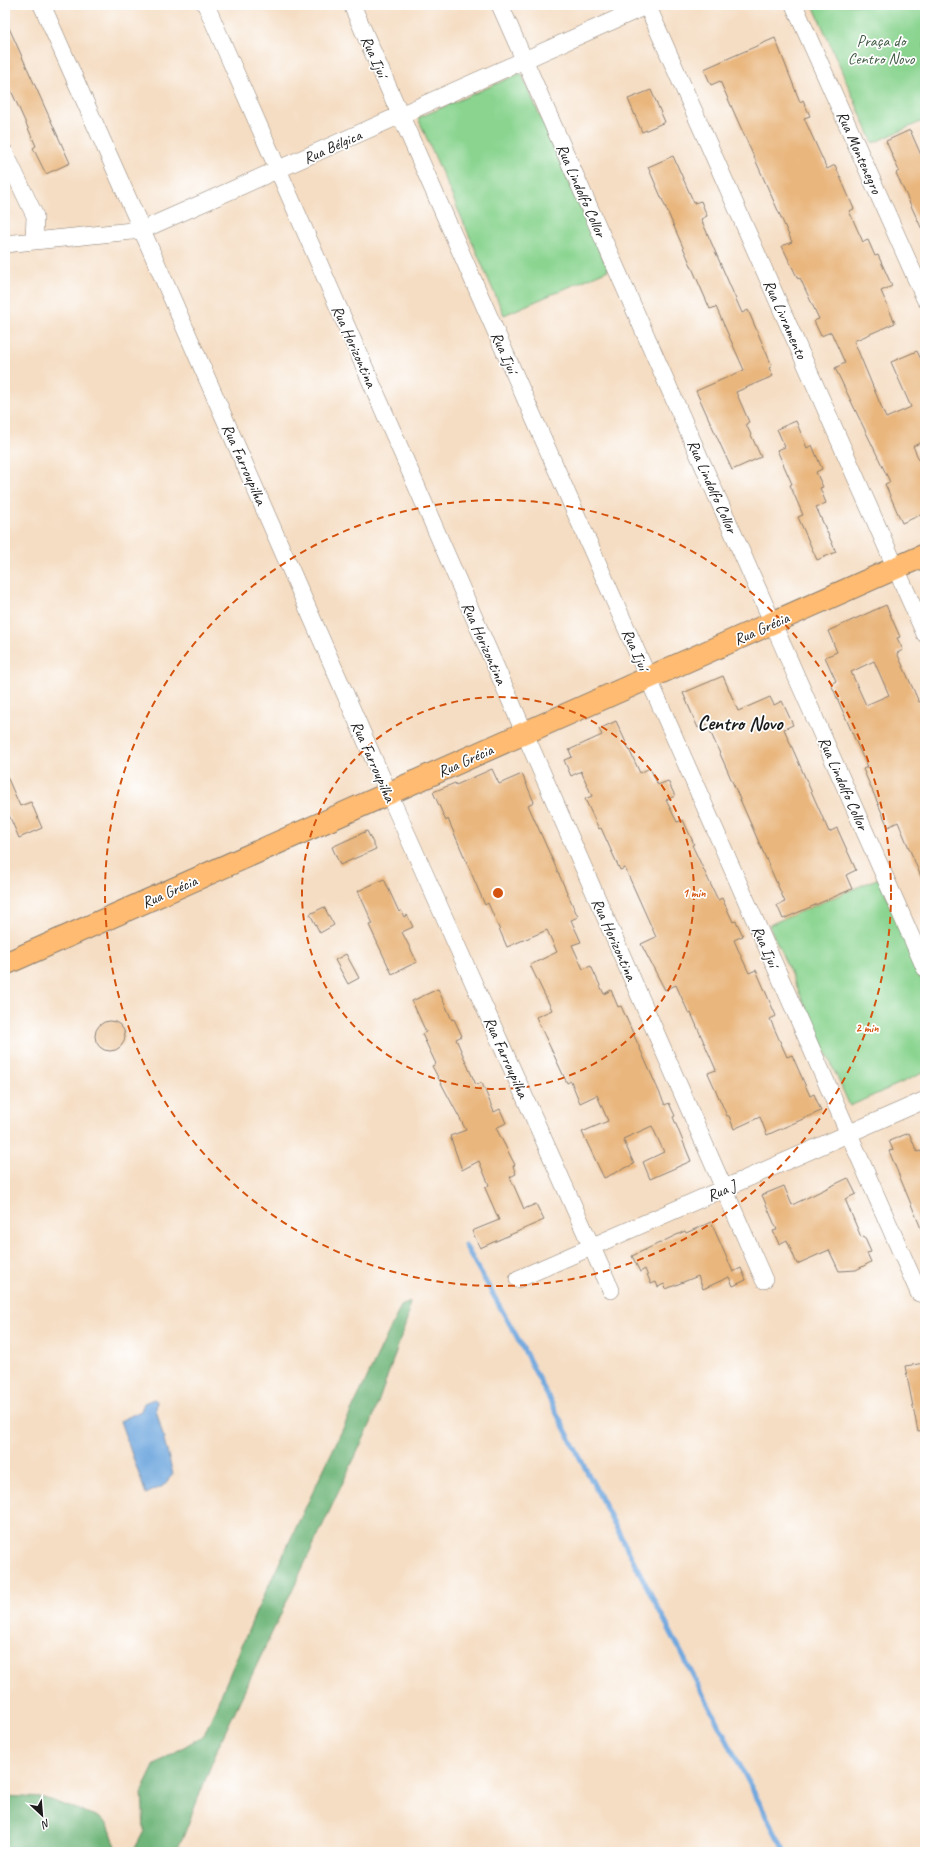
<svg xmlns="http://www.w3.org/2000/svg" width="930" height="1857" viewBox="0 0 930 1857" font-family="Caveat,sans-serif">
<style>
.green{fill:#8ad490;stroke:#537856}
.forest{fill:#6fb67a;stroke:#46694b}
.water{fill:#6fa7de;stroke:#46627d}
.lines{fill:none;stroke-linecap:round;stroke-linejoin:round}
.stream{stroke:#6fa7de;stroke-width:5}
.building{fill:#e9b67d;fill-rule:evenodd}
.minor-casing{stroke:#887c70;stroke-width:18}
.major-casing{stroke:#887c70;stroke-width:24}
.minor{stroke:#fff;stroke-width:17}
.major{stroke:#febb71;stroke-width:22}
.ring{fill:none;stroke:#d4530e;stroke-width:2;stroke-dasharray:7 5}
.labels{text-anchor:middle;stroke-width:3.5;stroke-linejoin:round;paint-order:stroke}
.park-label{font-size:16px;fill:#425c45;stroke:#fff}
.street-label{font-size:16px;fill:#1c1c1c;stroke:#fff}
.district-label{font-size:20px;font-weight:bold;fill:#1c1c1c;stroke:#fff}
.centre{fill:#d4530e;stroke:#fff;stroke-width:2}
.ring-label{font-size:12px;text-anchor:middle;font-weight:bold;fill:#d4530e;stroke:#fff;stroke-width:3.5;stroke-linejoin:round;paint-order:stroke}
</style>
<rect width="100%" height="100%" fill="#fff"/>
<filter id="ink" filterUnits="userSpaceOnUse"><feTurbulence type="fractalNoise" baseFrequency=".025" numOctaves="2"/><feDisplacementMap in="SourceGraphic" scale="8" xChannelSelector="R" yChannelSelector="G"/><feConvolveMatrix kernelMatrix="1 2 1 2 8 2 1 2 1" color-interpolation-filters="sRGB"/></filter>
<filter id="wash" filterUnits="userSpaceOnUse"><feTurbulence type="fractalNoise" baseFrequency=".012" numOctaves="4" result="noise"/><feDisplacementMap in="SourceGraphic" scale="16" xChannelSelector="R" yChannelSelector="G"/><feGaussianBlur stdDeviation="0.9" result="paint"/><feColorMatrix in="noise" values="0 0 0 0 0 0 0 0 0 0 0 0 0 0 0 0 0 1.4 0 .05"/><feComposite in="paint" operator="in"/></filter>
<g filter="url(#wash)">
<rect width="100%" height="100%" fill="#f5ddc3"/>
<path class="green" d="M813,5H924L925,120L873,143Z
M521,73L608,270L504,315L418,118Z
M879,878L925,987V1072L850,1106L769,925Z"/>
<path class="forest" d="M410,1302L407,1320L371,1423L218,1747L182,1840L175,1852H133L144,1831L142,1791L155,1764L204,1735L256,1612L401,1306Z
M5,1796L44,1798L96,1816L108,1824L118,1852H5Z"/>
<path class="water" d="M154,1399L157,1401L156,1409L173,1474L163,1486L146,1494L120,1421L141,1411L144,1403Z"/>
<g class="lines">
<path class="stream" d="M465,1245L517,1337L785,1852"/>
</g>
<g id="blocks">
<path class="building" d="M5,19L70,163L46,174L33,148L36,146L5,77Z
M775,38L800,102L803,100L810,116L804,118L827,169L835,165L854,209L849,211L863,242L868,240L875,256L878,255L892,286L881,291L895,323L854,341L886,418L911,407L891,362L917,351L925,368V441L913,446L925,474V513L902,523L885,484L890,482L835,368L845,363L831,332L821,336L814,321L819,319L800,278L798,279L782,246L792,242L720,81L711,85L704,69Z
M651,90L665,122L642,132L628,99Z
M910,130L925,164V236L896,173L899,171L886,141Z
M673,156L694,203L701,201L707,216L701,219L742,313L748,310L772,366L769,368L773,376L736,392L749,422L746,424L761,457L732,470L696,391L744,370L716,307L710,309L648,167Z
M796,421L807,448L812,445L822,469L816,472L823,487L820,488L826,503L816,507L836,552L817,560L798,517L803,515L790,485L792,484L777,450L785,447L777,429Z
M886,605L900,637L897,638L903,650L897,653L919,702L925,700V886L898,822L888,827L863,769L867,767L831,684L836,681L825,657L837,652L828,631ZM874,661L889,695L866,705L851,672Z
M723,676L738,711L770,697L774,705L782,701L793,725L784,729L829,832L837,828L856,870L846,875L852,889L783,919L777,905L785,902L707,724L698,728L683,693Z
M616,721L640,773L650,768L658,785L668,781L675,796L666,800L677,822L683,820L694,844L692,845L718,900L722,898L733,922L736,921L743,936L734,940L741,956L749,973L756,970L776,1016L770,1019L787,1057L792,1055L810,1096L814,1094L821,1111L767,1135L760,1117L734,1129L729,1116H727L708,1073L716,1070L691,1013L689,1014L676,985L665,990L641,944L656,937L625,868L620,870L601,828L599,829L585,799L592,796L581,771L571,776L564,760L572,757L569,750L602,735L599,729Z
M492,769L499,784L522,774L534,802L528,805L578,917L571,920L581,942L572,945L583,969L591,966L604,994L611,990L618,1007L621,1006L665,1105L669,1103L675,1116L673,1117L691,1161L650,1179L643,1162L664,1152L652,1126L623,1139L634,1164L604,1178L582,1132L608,1121L597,1095L580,1103L571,1081L567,1083L536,1017L552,1010L530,965L557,952L547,930L507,947L488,903L485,905L448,819L446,821L433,792L455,783L456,785Z
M5,772L20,806L31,802L42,828L19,838L5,806Z
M367,831L376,849L340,865L332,847Z
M384,879L399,912L401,910L404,917L407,915L413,927L402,932L417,962L392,974L369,925L373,924L358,891Z
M324,907L334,925L320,933L310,914Z
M346,954L359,978L348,984L335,960Z
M438,989L452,1020L454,1019L462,1036L456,1039L476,1085L482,1083L494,1112L500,1109L506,1123L496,1128L515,1165L513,1166L516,1174L510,1177L524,1209L536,1204L544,1220L480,1248L472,1231L499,1220L485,1188L489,1185L479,1161L462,1170L450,1136L466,1130L432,1066L436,1064L422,1034L426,1032L412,1001Z
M95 1036a15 15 0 1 1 30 0a15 15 0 1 1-30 0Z
M909,1133L917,1152L921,1151L925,1159V1238L889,1151L893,1150L889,1141Z
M848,1178L856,1194L845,1199L861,1237L864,1236L871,1252L867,1253L871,1262L856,1270L839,1271L829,1250L797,1264L787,1240L779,1244L773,1231L777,1230L762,1195L784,1186L792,1205Z
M711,1222L733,1272L741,1268L746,1280L733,1286L729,1277L703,1289L698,1276L666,1289L664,1284L658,1287L656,1282L651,1284L645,1269L640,1272L632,1256L685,1231L686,1233Z
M925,1363V1431L918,1432L905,1366Z"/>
</g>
</g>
<g filter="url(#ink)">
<use href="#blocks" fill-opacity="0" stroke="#887c70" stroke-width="1"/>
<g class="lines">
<g class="minor-casing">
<path id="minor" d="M42,5L142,230L389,794L611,1290
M206,5L764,1280
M352,5L919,1293L925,1295
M500,5L925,968
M647,5L925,634
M794,5L925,299
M5,153L35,216L34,241
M5,244L142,230L648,5
M518,1279L925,1100"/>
</g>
<g class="major-casing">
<path id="major" d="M5,964L925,555"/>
</g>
<use href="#minor" class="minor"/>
<use href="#major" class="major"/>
</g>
</g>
<g class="ring">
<circle cx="498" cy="893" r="196"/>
<circle cx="498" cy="893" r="393"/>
</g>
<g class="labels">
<g class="park-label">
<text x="881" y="46">Praça do<tspan x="881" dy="18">Centro Novo</tspan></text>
</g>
<g class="street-label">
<text transform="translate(375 56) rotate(66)" y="6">Rua Ijuí</text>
<text transform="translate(332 146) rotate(-24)" y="6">Rua Bélgica</text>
<text transform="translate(860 152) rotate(66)" y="6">Rua Montenegro</text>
<text transform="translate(582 190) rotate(66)" y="6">Rua Lindolfo Collor</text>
<text transform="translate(786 319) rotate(66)" y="6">Rua Livramento</text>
<text transform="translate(355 346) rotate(66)" y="6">Rua Horizontina</text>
<text transform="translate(505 352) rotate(66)" y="6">Rua Ijuí</text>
<text transform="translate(245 464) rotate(66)" y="6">Rua Farroupilha</text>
<text transform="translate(713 486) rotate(66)" y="6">Rua Lindolfo Collor</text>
<text transform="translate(761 628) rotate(-24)" y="6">Rua Grécia</text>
<text transform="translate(485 643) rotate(66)" y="6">Rua Horizontina</text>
<text transform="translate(636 649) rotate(66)" y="6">Rua Ijuí</text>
<text transform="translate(465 760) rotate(-24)" y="6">Rua Grécia</text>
<text transform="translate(374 761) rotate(66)" y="6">Rua Farroupilha</text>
<text transform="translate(844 783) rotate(66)" y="6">Rua Lindolfo Collor</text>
<text transform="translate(169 891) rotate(-24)" y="6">Rua Grécia</text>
<text transform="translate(615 939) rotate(66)" y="6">Rua Horizontina</text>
<text transform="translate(766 946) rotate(66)" y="6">Rua Ijuí</text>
<text transform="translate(507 1057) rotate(66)" y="6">Rua Farroupilha</text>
<text transform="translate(721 1190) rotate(-24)" y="6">Rua J</text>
</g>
<g class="district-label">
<text x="740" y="730">Centro Novo</text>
</g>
</g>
<circle cx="498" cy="893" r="6" class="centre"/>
<g class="ring-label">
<text x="694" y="897">1 min</text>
<text x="867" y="1032">2 min</text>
</g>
<rect width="930" height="1857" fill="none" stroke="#fff" stroke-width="20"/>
<g transform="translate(42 1815) rotate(154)" stroke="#ffffff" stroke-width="3" paint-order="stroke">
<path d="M0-3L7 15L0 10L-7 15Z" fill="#1c1c1c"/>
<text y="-6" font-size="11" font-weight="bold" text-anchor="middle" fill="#1c1c1c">N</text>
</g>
</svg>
